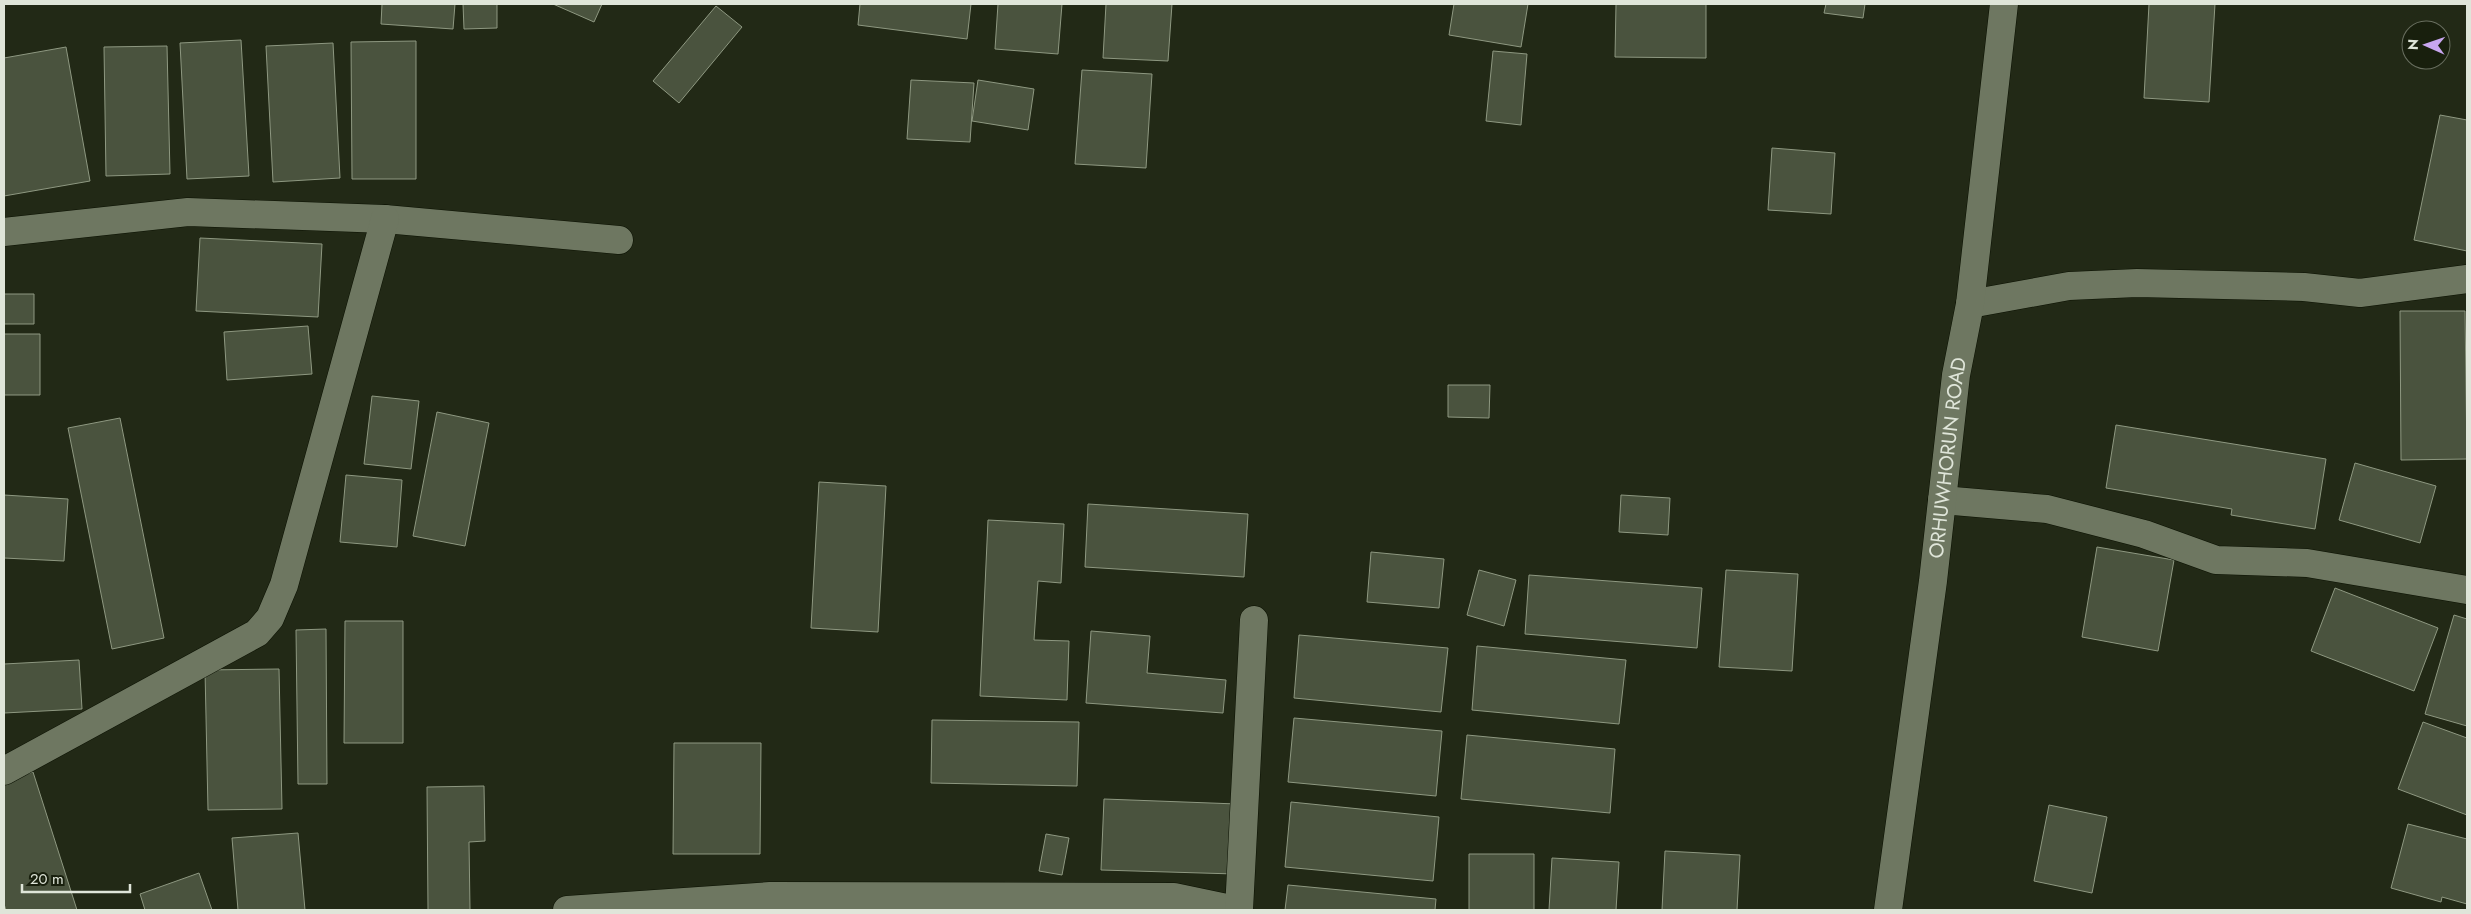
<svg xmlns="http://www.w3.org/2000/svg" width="2471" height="914" viewBox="0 0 2471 914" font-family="Jost,sans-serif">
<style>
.building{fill:#4a533e;stroke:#8e9881}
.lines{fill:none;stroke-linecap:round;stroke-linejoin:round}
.minor-casing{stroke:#0b1102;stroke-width:29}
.minor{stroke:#6e7761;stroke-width:28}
.labels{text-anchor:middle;stroke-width:4;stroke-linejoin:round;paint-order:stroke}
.street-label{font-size:20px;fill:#dfe5d9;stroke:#181f0d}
</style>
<rect width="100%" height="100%" fill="#222916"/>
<path class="building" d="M382,4H455L453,29L381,24Z
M463,4H497V28L464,29Z
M553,4H602L594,22Z
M860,4H971L967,39L858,25Z
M998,4H1062L1058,54L995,49Z
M1106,4H1172L1168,61L1103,58Z
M1454,4H1528L1521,47L1449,35Z
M1616,4H1706V58L1615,57Z
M1826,4H1865L1863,18L1824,13Z
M2149,4H2215L2209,102L2144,98Z
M716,6L742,27L679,103L653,81Z
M241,40L249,176L187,179L180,43Z
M416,41V179H352L351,42Z
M333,43L340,178L273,182L266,46Z
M167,46L170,174L106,176L104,47Z
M66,47L90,181L4,196V58Z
M1493,51L1527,54L1521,125L1486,121Z
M1082,70L1152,74L1146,168L1075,164Z
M911,80L974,83L970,142L907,139Z
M978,80L1034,89L1028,130L972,121Z
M2440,115L2467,120V251L2414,240Z
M1772,148L1835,153L1831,214L1768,210Z
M200,238L322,244L318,317L196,311Z
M4,294H34V324H4Z
M2400,311H2465L2467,459L2401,460Z
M308,326L312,374L227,380L224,332Z
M4,334H40V395H4Z
M1448,385H1490L1489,418L1448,417Z
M372,396L419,401L411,469L364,464Z
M437,412L489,423L465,546L413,536Z
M120,418L164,638L112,649L68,428Z
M2116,425L2326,459L2315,529L2231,515L2232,509L2106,488Z
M2355,463L2436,486L2420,543L2339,520Z
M346,475L402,480L397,547L340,542Z
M819,482L886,486L878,632L811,628Z
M4,495L68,499L64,561L4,558Z
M1621,495L1670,498L1668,535L1619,532Z
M1088,504L1248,514L1244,577L1085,567Z
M988,520L1064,524L1061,583L1038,581L1034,640L1069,641L1067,700L980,696Z
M2097,547L2174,560L2158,651L2082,637Z
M1371,552L1444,559L1439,608L1367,602Z
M1479,570L1516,580L1504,626L1467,615Z
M1726,570L1798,574L1792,671L1719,667Z
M1529,575L1702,588L1697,648L1525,634Z
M2335,588L2438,628L2414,691L2311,651Z
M2454,615L2467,619V726L2425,714Z
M345,621H403V743H344Z
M326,629L327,784H298L296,630Z
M1091,631L1150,636L1147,673L1226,680L1223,713L1086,703Z
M1299,635L1448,648L1441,712L1294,698Z
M1477,646L1626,660L1619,724L1472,710Z
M79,660L82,709L4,713V664Z
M279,669L282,809L208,810L205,670Z
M1294,718L1442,731L1436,796L1288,782Z
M932,720L1079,722L1077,786L931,783Z
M2423,722L2467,738V815L2398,789Z
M1467,735L1615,749L1610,813L1461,799Z
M674,743H761L760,854H673Z
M33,772L77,910H6L4,904V781Z
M484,786L485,841L469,842L470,910H428L427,787Z
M1104,799L1237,804L1235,874L1101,870Z
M1291,802L1439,817L1433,881L1285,867Z
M2049,805L2107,817L2092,893L2034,881Z
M2408,824L2467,839V904L2442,897L2441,902L2391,888Z
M298,833L305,910H238L232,838Z
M1046,834L1069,838L1062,875L1039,871Z
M1665,851L1740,855L1737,910H1662Z
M1469,854H1534V910H1469Z
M1552,858L1619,862L1616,910H1549Z
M199,873L212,910H145L140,894Z
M1288,885L1436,899L1435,910H1285Z"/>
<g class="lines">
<g class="minor-casing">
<g id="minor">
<path d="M4,232L188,212L385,219L619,240"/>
<path d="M1970,304L2069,286L2137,283L2304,287L2360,293L2467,279"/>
<path d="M1942,500L2047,509L2144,534L2216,560L2307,563L2467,590"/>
<path d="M4,771L257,633L270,618L284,585L385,219"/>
<path d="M567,910L770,896L1174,897L1236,910"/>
<path d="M1239,910L1254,620"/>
<path id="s1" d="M1888,910L1933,581L1956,375L1970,304L2004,4"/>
</g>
</g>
<use href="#minor" class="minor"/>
</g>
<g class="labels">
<g class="street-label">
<text dy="7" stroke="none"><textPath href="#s1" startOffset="456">ORHUWHORUN ROAD</textPath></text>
</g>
</g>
<rect width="2471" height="914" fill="none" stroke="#dfe5d9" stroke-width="10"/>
<g transform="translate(2426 45) rotate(272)"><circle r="24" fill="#181f0d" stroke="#686e5f"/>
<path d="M0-4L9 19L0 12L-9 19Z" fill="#c8a6ef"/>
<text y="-8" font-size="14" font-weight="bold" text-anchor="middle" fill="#dfe5d9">N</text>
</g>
<path d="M22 884v8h108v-8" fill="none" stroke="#dfe5d9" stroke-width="2.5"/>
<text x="30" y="884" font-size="15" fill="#dfe5d9" stroke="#181f0d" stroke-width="4" paint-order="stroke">20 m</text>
</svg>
